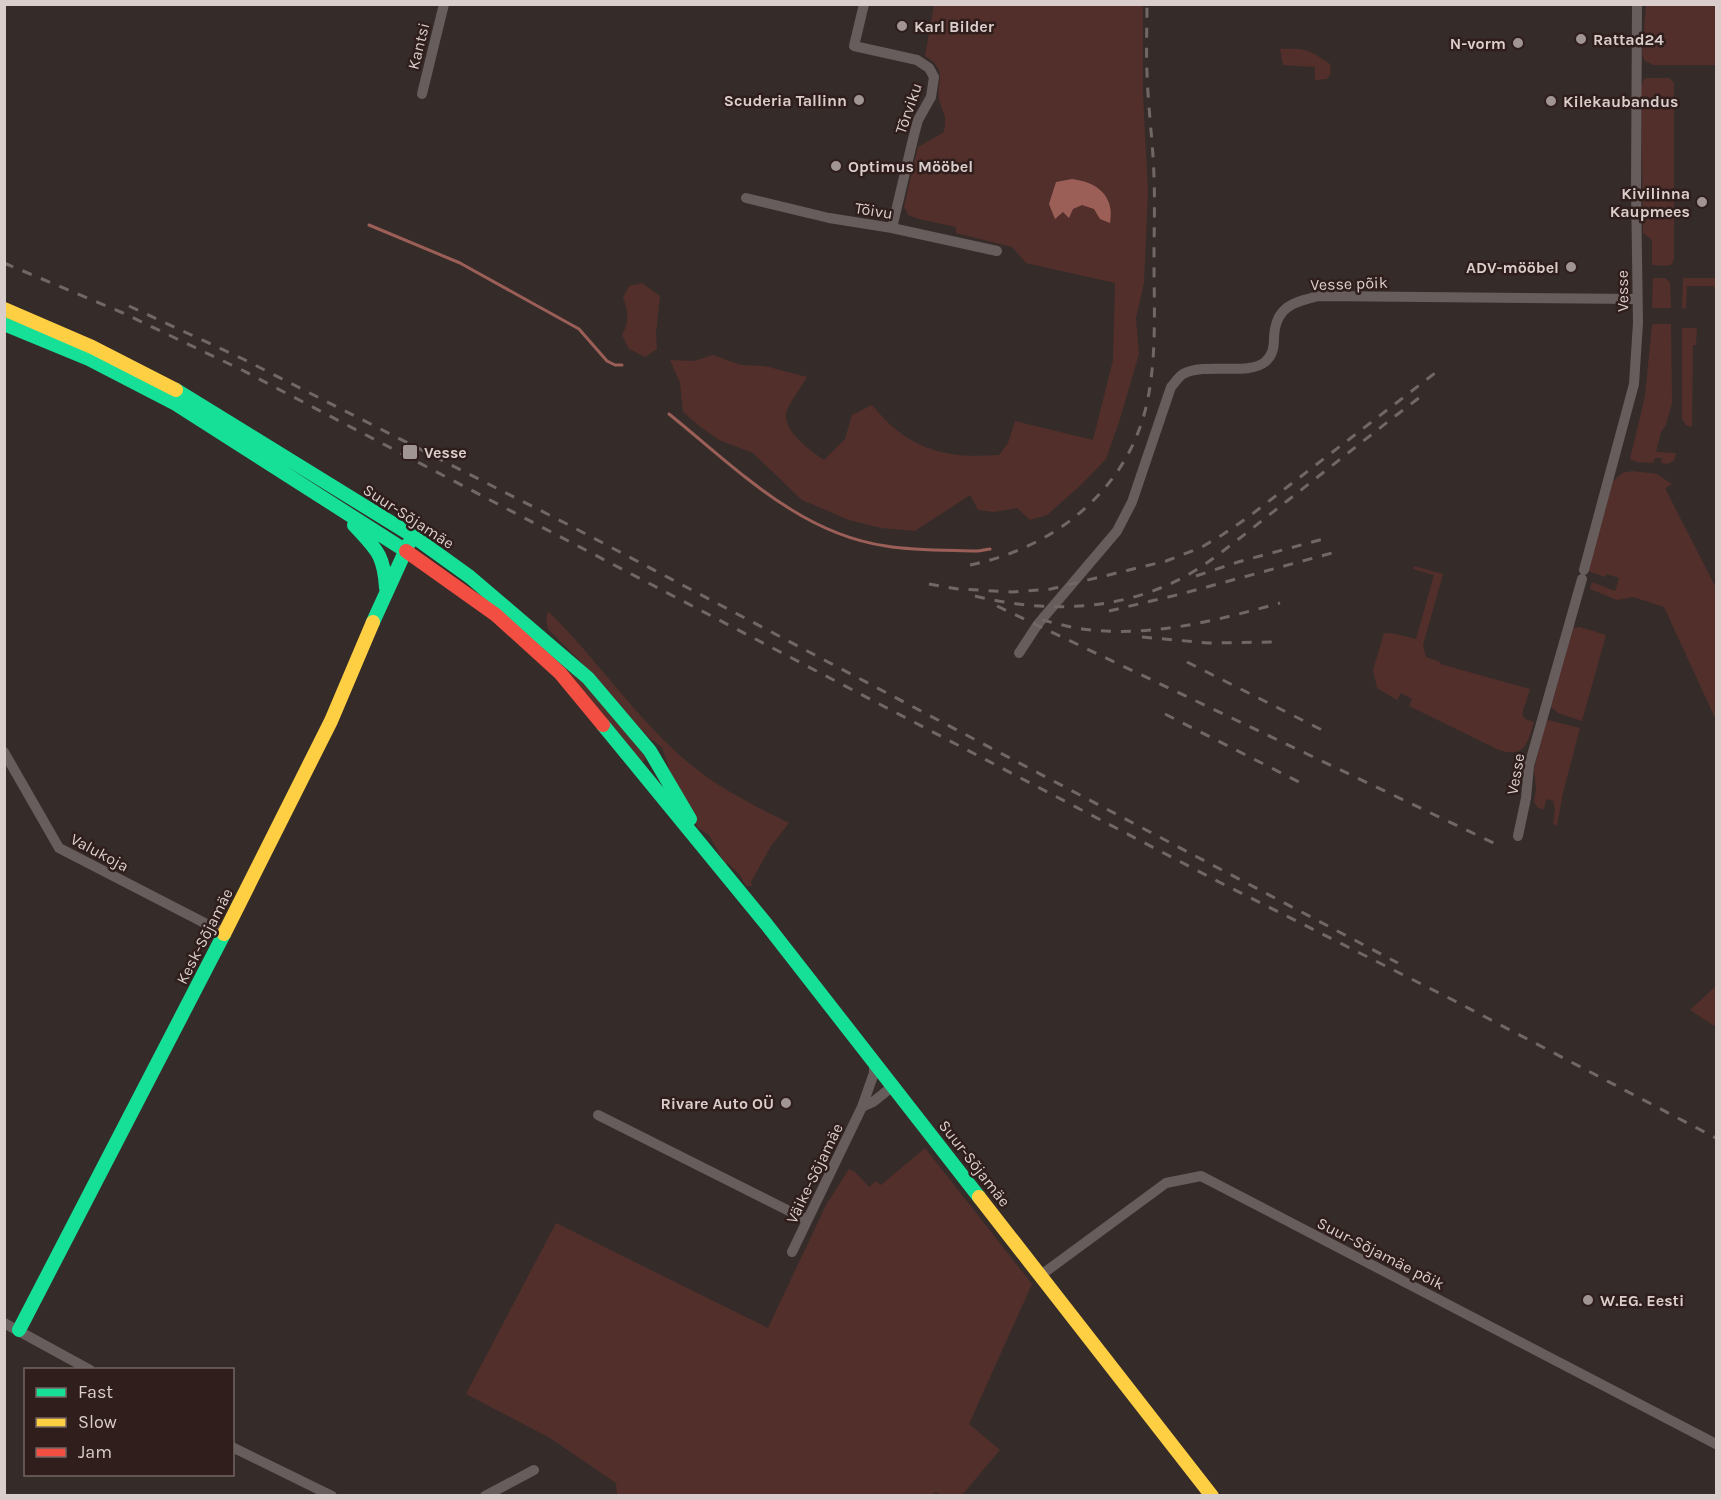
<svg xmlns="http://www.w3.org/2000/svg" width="1721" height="1500" viewBox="0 0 1721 1500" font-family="Karla,sans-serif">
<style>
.green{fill:#522f2a}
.water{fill:#9b5f57}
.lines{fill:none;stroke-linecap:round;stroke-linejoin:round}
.stream{stroke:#9b5f57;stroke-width:3}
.street{stroke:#675d5c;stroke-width:10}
.fast{stroke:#16e098;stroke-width:14}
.slow{stroke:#ffcf43;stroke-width:14}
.jam{stroke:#f24e42;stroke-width:14}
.rail{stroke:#716866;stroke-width:3;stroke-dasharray:10 10;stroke-linecap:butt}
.poi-dot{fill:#a09593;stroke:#301e1c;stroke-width:2}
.labels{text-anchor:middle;stroke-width:5;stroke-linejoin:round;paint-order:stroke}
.poi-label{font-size:16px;font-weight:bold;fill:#dacecc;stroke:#301e1c;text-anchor:start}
.street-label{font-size:16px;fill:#dacecc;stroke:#301e1c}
</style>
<rect width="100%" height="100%" fill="#352c2a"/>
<path class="green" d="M934,5H1143V94L1148,192L1144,283L1136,318L1139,354L1120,419L1106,459L1082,484L1047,515L1030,520L1017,508L994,512L978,510L970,495L915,531L881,528L849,520L802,500L753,453L719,440L698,425L683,412L680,383L670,360L694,361L713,355L741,365L765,366L807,377C802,386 787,406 786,414C784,432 811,451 824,460L845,439L852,415L872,405C908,449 943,459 999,455L1008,443L1015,421L1093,440L1113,360L1115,283L1026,263L1012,247L956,233V227L919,219L908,215L904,206L918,147L944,132C947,111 943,116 939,99C936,80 949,71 925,56Z
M1646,5H1716V65H1653L1645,61L1642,54Z
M1280,49C1306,48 1309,50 1330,64L1331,73L1327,79L1315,80V67L1283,65Z
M1648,78H1669L1674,83V259L1672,264L1667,266L1652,265V240L1643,233L1641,86L1644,79Z
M1653,278H1665L1670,282L1671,308H1652Z
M1683,278H1716V293H1715L1714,286H1687L1686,308L1682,309Z
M642,283L660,296L656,333L657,349L645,357L629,349L622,335C629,322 629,312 623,298L629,286Z
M1656,324H1671L1672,403L1666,425L1661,432L1656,452L1676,453L1674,461L1667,464L1661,463L1662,458H1655L1653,463L1637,462L1630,459L1645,396L1652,325Z
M1682,328H1697L1696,345H1693L1692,427L1686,425L1682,419Z
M1633,471L1657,474L1672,484L1665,488L1716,588V720L1664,607L1633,597L1617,600L1590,589L1592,582L1615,591L1619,578L1607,574L1605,577L1588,571L1613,481L1622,473Z
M1414,566L1443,574L1423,645L1426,657L1440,662V664L1530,689L1522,714L1525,719L1534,722C1527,744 1525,758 1499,750L1409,706L1412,699L1401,693L1397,700L1377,688L1373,670L1384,633L1396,634L1416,639L1434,575L1413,569Z
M548,611C598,660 637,720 691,765C720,789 755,806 789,823L771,846L751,882L752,886H746L740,875L728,863L725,864L709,835L698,828L694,822L671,775L662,747L647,736L580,661L548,629L546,618Z
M1580,627L1606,635L1582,721L1558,713L1551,707L1573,628Z
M535,642L584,682L646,757L644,761L641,762Z
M1548,720L1580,728L1563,793L1557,826L1553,824L1555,809L1553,801L1546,799L1544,809L1538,808L1534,802L1536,788L1534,770L1546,721Z
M1716,986V1027L1690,1010Z
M925,1148L1032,1284L969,1424L1000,1450L962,1495H942L935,1492L933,1496L617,1495L616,1483L550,1438L466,1394L556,1223L768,1328L826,1205L849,1169L855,1172L869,1187L876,1181L881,1185Z"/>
<path class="water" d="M1072,179C1097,182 1115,196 1110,223L1100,219L1094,209L1082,205L1073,209L1069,218L1063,212L1055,219L1049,204L1056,182Z"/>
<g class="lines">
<path class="stream" d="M369,225L460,263L579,329L607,361L615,365H622
M669,414C735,467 799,534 886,546C916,551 948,550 978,551L990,549"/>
<path class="street" d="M864,4L854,46L917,60L929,68L934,77L931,97L918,120L913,139L892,228
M422,94L444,4
M746,198L829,218L892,228L997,251
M1584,570L1634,384L1638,323L1636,188L1637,4
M1019,653L1038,624L1117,531L1132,502L1171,387C1175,383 1178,377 1183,374C1206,362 1248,376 1265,362C1273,355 1274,347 1274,338C1275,307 1293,302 1319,296L1637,299
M4,752L59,848L224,933
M1518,836L1526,798L1529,766L1582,579
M862,1107L873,1102L893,1086
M598,1115L807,1220
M792,1252L862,1107L874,1073V1062
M1041,1275L1166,1183L1201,1176L1716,1444
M4,1323L90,1370
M232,1447L332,1496
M485,1496L534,1470"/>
<path class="fast" d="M4,324L89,359L176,404L406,551
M176,390L413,536L470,577L588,678L650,751L690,819
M354,525C376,549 384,554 386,588
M373,622L409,543
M603,725L767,925L979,1197
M19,1330L224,934"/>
<path class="slow" d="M4,309L92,347L176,390
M224,934L331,721L373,622
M979,1197L1212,1496"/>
<path class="jam" d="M406,551L496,615L560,673L603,725"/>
<path class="rail" d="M4,263L123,313L242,370L1221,883L1451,999L1716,1138
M129,306L243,359L565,523L1398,963
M970,565C1054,548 1128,490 1147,403C1157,356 1154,307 1154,259C1154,231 1155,204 1154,177C1153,142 1148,107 1147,73C1146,50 1147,27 1147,4
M1196,576L1238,562L1327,538
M929,584L958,589L1013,592L1051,589L1166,561L1200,548L1222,535L1247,518L1439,370
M975,596C1053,615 1135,611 1204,565C1232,545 1260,522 1287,501C1333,465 1378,429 1424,394
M997,606L1502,847
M1109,611L1181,594L1332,553
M1042,620C1055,623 1068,627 1082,629C1150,638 1215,621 1280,603
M1142,637L1208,643L1275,642
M1187,662L1326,732
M1165,714L1303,784"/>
</g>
<g class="poi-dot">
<circle cx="902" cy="26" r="6"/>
<circle cx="1581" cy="39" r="6"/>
<circle cx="1518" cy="43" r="6"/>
<circle cx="859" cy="100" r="6"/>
<circle cx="1551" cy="101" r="6"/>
<circle cx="836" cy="166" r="6"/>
<circle cx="1702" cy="202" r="6"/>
<circle cx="1571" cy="267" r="6"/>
<rect x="402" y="444" width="16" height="16" rx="3"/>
<circle cx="786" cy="1103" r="6"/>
<circle cx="1588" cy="1300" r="6"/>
</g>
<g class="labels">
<g class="poi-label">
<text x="914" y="32">Karl Bilder</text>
<text x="1593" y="45">Rattad24</text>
<text x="1506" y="49" text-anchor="end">N-vorm</text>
<text x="847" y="106" text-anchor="end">Scuderia Tallinn</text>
<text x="1563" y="107">Kilekaubandus</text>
<text x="848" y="172">Optimus Mööbel</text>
<text x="1690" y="199" text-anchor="end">Kivilinna<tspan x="1690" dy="18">Kaupmees</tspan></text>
<text x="1559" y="273" text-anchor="end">ADV-mööbel</text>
<text x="424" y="458">Vesse</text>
<text x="774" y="1109" text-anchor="end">Rivare Auto OÜ</text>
<text x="1600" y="1306">W.EG. Eesti</text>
</g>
<g class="street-label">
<text transform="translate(418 46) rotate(-76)" y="6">Kantsi</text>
<text transform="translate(908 108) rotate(-71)" y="6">Tõrviku</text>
<text transform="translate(874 210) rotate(9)" y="6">Tõivu</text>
<text transform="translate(1349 283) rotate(-2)" y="6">Vesse põik</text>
<text transform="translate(1622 291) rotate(-91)" y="6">Vesse</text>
<text transform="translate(409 516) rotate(33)" y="6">Suur-Sõjamäe</text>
<text transform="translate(1515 774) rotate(-80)" y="6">Vesse</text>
<text transform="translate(100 852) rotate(28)" y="6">Valukoja</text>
<text transform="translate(204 936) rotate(-63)" y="6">Kesk-Sõjamäe</text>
<text transform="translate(975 1163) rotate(52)" y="6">Suur-Sõjamäe</text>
<text transform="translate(814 1173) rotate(-64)" y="6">Väike-Sõjamäe</text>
<text transform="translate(1381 1253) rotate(27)" y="6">Suur-Sõjamäe põik</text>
</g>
</g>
<rect width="1721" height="1500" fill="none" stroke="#dacecc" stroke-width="12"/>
<rect x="24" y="1368" width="210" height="108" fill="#301e1c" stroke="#746462" stroke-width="1.5"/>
<rect x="36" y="1388" width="30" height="9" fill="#16e098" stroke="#746462" stroke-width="1.5"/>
<text x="78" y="1398" font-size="18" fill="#dacecc">Fast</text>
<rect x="36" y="1418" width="30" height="9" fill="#ffcf43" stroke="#746462" stroke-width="1.5"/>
<text x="78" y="1428" font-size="18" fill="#dacecc">Slow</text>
<rect x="36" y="1448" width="30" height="9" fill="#f24e42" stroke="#746462" stroke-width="1.5"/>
<text x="78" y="1458" font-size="18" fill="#dacecc">Jam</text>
</svg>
